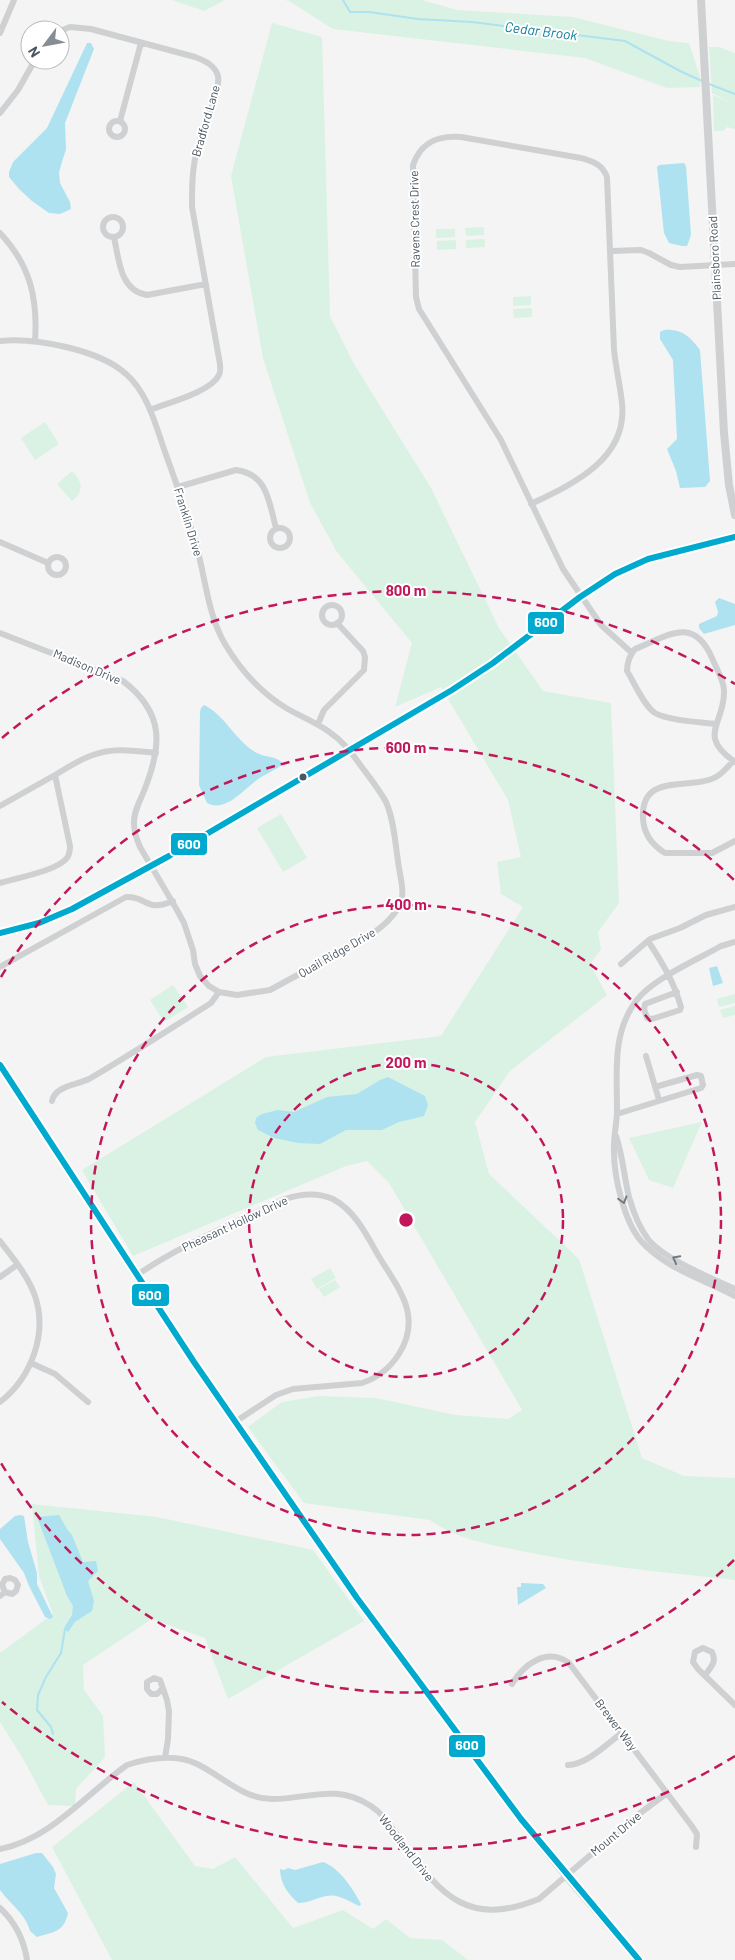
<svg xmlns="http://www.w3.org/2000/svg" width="735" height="1960" viewBox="0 0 735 1960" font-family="Barlow,sans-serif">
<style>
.green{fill:#d9f2e3}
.water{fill:#aee2f0}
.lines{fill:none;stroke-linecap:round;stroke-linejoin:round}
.stream{stroke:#aee2f0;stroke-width:2}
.minor{stroke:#ced0d2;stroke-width:6}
.tertiary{stroke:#ced0d2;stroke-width:8}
.secondary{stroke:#ced0d4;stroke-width:9}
.bus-1-casing{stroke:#fff;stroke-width:10}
.bus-1{stroke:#00a9ce;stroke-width:6}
.oneway{stroke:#727b83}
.ring{fill:none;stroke:#c2185b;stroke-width:2.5;stroke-dasharray:9 6}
.bus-dot{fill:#4a5661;stroke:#fff;stroke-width:2}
.labels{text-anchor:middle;stroke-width:4;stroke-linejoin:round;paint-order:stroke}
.street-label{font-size:12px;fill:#4a5661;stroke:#fff}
.water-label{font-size:14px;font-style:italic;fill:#0c7c9b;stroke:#fff}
.centre{fill:#c2185b;stroke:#fff;stroke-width:2.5}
.ring-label{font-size:15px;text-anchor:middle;font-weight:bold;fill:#c2185b;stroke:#fff;stroke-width:4;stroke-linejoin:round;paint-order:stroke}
.line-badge{stroke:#fff;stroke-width:2}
.badge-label{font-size:14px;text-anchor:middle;font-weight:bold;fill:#fff}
</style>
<rect width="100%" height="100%" fill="#f4f4f4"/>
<path class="green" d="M172,0H225L204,11Z
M285,0H422L457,10L573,17L669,41L689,43L700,77V87L667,88L585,58L333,29L289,1Z
M272,23L322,37L330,316L354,364L431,488L499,628L543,691L611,703L619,903L598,932L601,949L590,964L607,995L510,1071L475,1122L489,1174L579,1259L642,1458L684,1476L735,1478V1580C662,1572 588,1565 516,1550C487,1544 454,1538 430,1520L304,1503L248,1427L282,1402L319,1396L376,1398L455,1415L508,1419L522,1410L389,1183L367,1161L346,1166L133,1256L82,1170L266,1057L441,1036L523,907L501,894L497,862L521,857L508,800L441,687L395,707L412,643L337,552L310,503L263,358L231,176Z
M709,47H719L735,53V129L727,127L723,131H714L713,95L733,104L712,93Z
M484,227V235L466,236L465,228Z
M436,229H455V237L436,238Z
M485,239V247L466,248V240Z
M456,240V249L437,250V241Z
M531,296V305L513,306V297Z
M532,308V317L514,318L513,309Z
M45,422L59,444L35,460L21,438Z
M72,471C83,482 84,491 72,501L57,484Z
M281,814L307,858L283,872L257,828Z
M173,985L188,1007L164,1022L150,1000Z
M735,994V1003L719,1007L717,999Z
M735,1006V1015L723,1018L720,1010Z
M702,1122L673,1188L649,1180L629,1138Z
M330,1268L336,1278L317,1289L311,1279Z
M335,1280L340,1287L324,1297L319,1289Z
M32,1504L157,1517L313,1550L364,1621L228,1699L205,1638L152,1619L83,1665L84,1690L103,1716L105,1757L76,1789L75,1806L48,1805L22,1757L0,1722V1653L53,1614L39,1576Z
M134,1782L195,1866L213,1869L235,1857L293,1928L343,1910L373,1929L386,1919L410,1938L442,1940L468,1960H112L52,1847Z"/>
<path class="water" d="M87,43H91L94,49L65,123L66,149L59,172L60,183L70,202L71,209L60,214L49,213L32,201L19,189L9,177V172L13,162L47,128Z
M684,163L686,166L691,235L687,246H682L669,243L664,233L657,167L659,165Z
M664,330C681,328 691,337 700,350L710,481L705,487L680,488L676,471L667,449L677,439L673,360L660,339V332Z
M719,598L735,604V625L704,634L699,628V624L717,616L718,612L715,602Z
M204,705C225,715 235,740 255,752C264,758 277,755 283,764C276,770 265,774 257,780C243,790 225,813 207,803L199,785L200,712L201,708Z
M717,966L723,983L713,986L709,968Z
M388,1077L425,1096L428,1105L424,1116L399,1122L382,1130H346L320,1144L298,1143L274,1138L258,1130L255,1123L256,1118L262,1114L278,1110L294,1112L327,1097L357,1094L380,1080Z
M20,1515L24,1516L28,1542L37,1573V1584L53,1617L50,1619L45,1617L29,1586L24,1573L0,1539V1529L15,1516Z
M59,1515L67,1529L72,1535L83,1562L96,1561L98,1571L88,1581L94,1601L92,1611L75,1622L68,1632L64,1628L72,1615L73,1606L67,1596L37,1517Z
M521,1583L543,1584L546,1588L518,1605L517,1587H521Z
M36,1853H42L53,1867L56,1874L54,1888L68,1913C64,1932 54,1932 37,1937L30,1931C26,1914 10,1904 0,1890V1864Z
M323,1862C340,1868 353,1889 361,1904L360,1906C349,1902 339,1893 326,1896C316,1898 309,1903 298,1903C288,1894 280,1883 280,1869L284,1870L288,1868L295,1870Z"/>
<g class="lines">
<path class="stream" d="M343,0L350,12H369L418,19L472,22L625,41L680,71L702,81
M709,84L735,94
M53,1734L51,1727L37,1710L38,1695L46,1677L61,1653L65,1629"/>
<path class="minor" d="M60,31L70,27L91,29L195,57C205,61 215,65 218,76C221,90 202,131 198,146C192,167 192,186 192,207L220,364C220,367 221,372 219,375C211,392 167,403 150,410
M0,33L14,0
M0,113L18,90L35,60
M109 129a8 8 0 1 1 16 0a8 8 0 1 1-16 0Z
M120,121L141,43
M103 227a10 10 0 1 1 20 0a10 10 0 1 1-20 0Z
M0,233C30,265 38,298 35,341
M114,237C119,260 120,291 147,295L206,284
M611,251L641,250L649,253L671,265L680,267L735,264
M0,341C34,337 100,350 126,374C148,393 156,426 165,452C177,485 189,518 198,552C206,583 209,617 225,644C241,671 260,692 286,708C300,716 315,722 328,731C343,741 351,752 361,766C370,778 379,789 386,802C394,820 395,842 398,861C399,872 404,887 402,897C399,914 382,927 369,936L270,990L237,995L219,992L209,986L200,976L195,964L193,950L184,923L177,910L140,847C137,840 134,832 134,824C133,813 140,801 144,791C162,746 165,713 123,681L0,633
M178,487L236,470C268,474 269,503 276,528
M531,504C573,484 628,459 622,403C620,385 616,368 614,350L607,177C602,164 594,162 581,158L461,137C438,135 421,142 413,165L416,297L419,309L501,440L563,569L601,625L632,653
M270 538a10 10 0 1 1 20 0a10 10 0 1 1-20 0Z
M0,542L48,563
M48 566a9 9 0 1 1 18 0a9 9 0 1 1-18 0Z
M322 615a10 10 0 1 1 20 0a10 10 0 1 1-20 0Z
M318,724L324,710L364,670L365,657L363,651L337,623
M716,724C700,722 669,721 655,713C644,706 634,682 627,671C627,662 629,656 635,649C668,636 693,615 712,658C716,668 724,680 724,691C725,724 696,735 735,762
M733,761C728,767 723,773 716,777C691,791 640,771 643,819C644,835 652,845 665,853H712L735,841
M55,775C67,768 80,759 93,755C114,747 135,751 156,753
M0,806L55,775L70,846C70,850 69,855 67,858C57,871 16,878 0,883
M648,941C662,962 674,982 681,1007L680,1010L652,1019L647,1018L644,1009L645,1004L677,992
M735,942L721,946C697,960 652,979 636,1001C612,1033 617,1072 617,1110C617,1124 613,1138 614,1152C614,1177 624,1221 641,1241C666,1269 703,1279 735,1296
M621,964L650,939L680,928L706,915L735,907
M0,967L126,897C148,896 145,913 173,901
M646,1056L659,1100
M52,1101C55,1086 77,1085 89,1079C130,1055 170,1029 211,1003L219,992
M617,1114L701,1088L703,1085L701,1076L697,1075L655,1087
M616,1136C623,1156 624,1177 629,1197C633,1211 639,1227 648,1239C664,1259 711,1278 735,1289
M0,1241C13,1258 28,1276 35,1296C48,1334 31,1378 0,1402
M137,1275C182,1244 235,1223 285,1199C300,1194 317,1192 333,1199C355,1211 366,1234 378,1255C388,1272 402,1290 407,1309C415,1341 392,1373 362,1383L293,1389L276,1395L235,1422
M0,1277L17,1265
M31,1363L55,1374L88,1402
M0,1596L5,1592L12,1594L16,1591L18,1585L15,1580L10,1578L5,1579L2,1585L5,1592
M705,1675C711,1667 717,1662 712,1652L703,1648L695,1652L693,1662L698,1669L735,1705
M512,1684C524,1664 547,1647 569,1663L691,1825L697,1834L696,1847
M162,1689L157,1694H151L147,1689V1682L154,1678L160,1680L167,1700L169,1711L168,1739L165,1758
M568,1765C588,1764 606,1744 622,1733
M0,1849C51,1839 86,1794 127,1765C149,1758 176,1754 197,1764C222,1776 243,1799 272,1799C309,1799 335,1783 371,1806C385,1815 393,1830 403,1843C442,1897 469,1927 539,1899L635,1817L667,1793
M0,1908C15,1922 24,1940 27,1960"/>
<path class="tertiary" d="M701,0L724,433L729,485L735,515
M0,933L39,923L72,909L169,856L452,690L493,663L580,597L615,574L648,559L735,537"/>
<path class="secondary" d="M0,1065L194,1362L357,1598L521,1819L567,1876L639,1960"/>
<g class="bus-1-casing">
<path id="bus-1" d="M0,933L39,923L72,909L169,856L452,690L493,663L580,597L615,574L648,559L735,537
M0,1065L194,1362L357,1598L521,1819L639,1960"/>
</g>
<use href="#bus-1" class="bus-1"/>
</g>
<defs><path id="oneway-chevron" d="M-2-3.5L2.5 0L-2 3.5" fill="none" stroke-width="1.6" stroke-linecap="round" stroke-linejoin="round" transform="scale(1.25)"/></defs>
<g class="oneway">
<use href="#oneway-chevron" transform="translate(623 1200) rotate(74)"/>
<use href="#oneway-chevron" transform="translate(676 1259) rotate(-152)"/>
</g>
<g class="ring">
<circle cx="406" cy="1220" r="157"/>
<circle cx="406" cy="1220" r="315"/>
<path d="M734 1560A472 472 0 0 1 1 1463M1 977A472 472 0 0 1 734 880"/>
<path d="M735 1756A629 629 0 0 1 2 1702M2 738A629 629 0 0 1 735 684"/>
</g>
<circle class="bus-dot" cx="303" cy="777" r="4.5"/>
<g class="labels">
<g class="street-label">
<text transform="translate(206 121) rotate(-74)" y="4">Bradford Lane</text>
<text transform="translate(415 219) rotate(-91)" y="4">Ravens Crest Drive</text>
<text transform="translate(715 258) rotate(-93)" y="4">Plainsboro Road</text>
<text transform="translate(188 522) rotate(73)" y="4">Franklin Drive</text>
<text transform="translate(87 667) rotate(23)" y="4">Madison Drive</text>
<text transform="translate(337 953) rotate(-30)" y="4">Quail Ridge Drive</text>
<text transform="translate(235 1224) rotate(-25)" y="4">Pheasant Hollow Drive</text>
<text transform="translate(616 1725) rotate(53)" y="4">Brewer Way</text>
<text transform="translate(616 1834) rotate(-40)" y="4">Mount Drive</text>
<text transform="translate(406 1848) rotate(52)" y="4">Woodland Drive</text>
</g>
<g class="water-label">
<text transform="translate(541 31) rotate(7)" y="5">Cedar Brook</text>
</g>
</g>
<circle cx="406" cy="1220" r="8" class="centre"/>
<g class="ring-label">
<text x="406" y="596">800 m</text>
<text x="406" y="753">600 m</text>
<text x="406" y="910">400 m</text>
<text x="406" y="1068">200 m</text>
</g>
<g class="line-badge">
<rect x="527" y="611" width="38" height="24" rx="5" fill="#00a9ce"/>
<rect x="170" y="832" width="38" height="24" rx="5" fill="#00a9ce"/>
<rect x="131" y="1283" width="39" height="24" rx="5" fill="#00a9ce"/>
<rect x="448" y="1734" width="38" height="24" rx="5" fill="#00a9ce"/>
</g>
<g class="badge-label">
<text x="546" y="627">600</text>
<text x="189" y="849">600</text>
<text x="150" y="1300">600</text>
<text x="467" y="1750">600</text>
</g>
<g transform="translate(45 45) rotate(238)"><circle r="24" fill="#ffffff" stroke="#b7bbc0"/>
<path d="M0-4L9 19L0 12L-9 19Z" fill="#868d94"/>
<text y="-8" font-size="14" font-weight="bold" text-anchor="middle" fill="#4a5661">N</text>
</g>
</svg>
